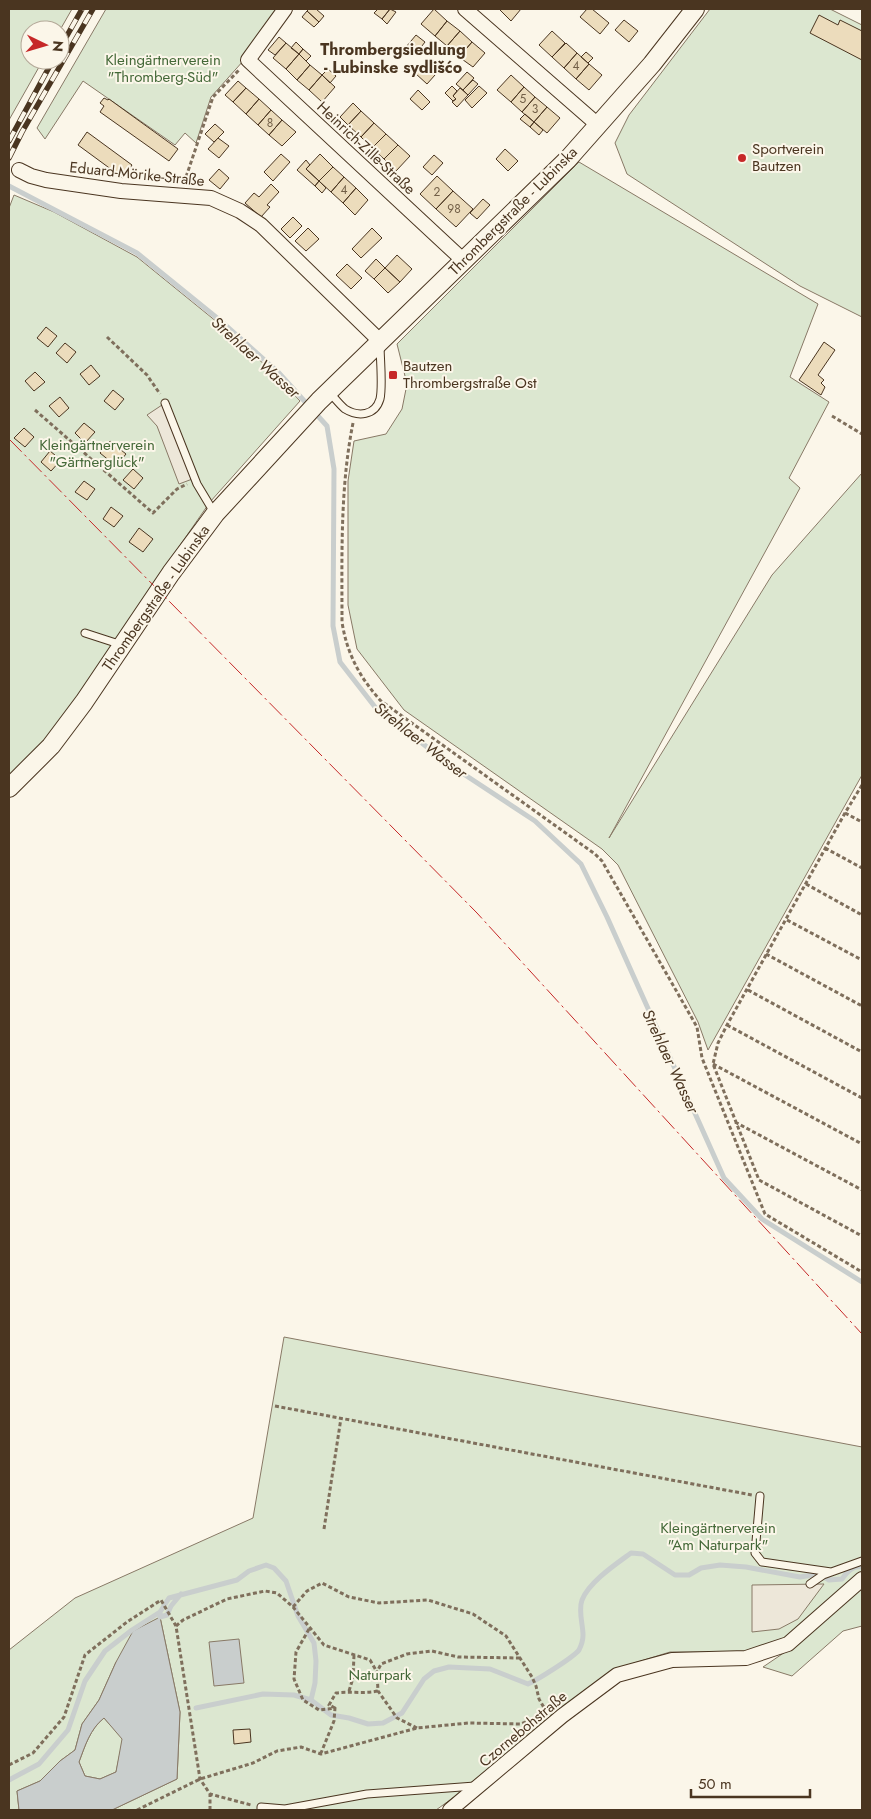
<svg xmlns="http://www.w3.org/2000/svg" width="871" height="1819" viewBox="0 0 871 1819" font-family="Jost,sans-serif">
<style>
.green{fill:#dce7d0;stroke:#887966}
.parking{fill:#ede7d9;stroke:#887966}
.water{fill:#c9cecd;stroke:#887966;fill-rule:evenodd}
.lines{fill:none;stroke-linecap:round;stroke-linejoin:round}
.stream{stroke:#c9cecd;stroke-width:5}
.building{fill:#ecdcbc;stroke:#4a3520}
.service-casing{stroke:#4a3520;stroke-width:9}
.minor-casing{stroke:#4a3520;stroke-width:16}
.tertiary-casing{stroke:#4a3520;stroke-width:20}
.path{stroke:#7f6f5c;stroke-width:3;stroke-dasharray:4 2.5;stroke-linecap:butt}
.service{stroke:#fbf6e9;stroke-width:7}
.minor{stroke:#fbf6e9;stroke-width:14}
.tertiary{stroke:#fbf6e9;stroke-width:18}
.rail-casing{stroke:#4a3520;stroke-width:5.5}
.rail{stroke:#fbf6e9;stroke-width:4;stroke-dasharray:11;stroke-linecap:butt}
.power{stroke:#c62828;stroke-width:1;stroke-dasharray:18 4 2.5 4;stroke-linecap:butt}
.poi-dot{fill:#c62828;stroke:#fbf6e9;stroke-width:2}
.labels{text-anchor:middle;stroke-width:4;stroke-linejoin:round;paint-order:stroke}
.number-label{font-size:12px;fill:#725f47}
.park-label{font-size:15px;fill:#436837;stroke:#fbf6e9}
.street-label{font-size:15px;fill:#4a3520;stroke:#fbf6e9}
.poi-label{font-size:15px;fill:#4a3520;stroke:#fbf6e9;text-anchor:start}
.neighbourhood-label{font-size:16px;font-weight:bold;fill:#4a3520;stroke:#fbf6e9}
.water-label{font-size:16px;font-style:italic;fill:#4a3520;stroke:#fbf6e9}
</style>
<rect width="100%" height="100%" fill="#fbf6e9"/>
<path class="green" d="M9,9H72L60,30H30V60H43L9,120Z
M106,9H283L244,60L211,97L196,143L185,133L175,145L83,81L45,139L37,128Z
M710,9H830L862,25V317L800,286L627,174L615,143L629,115Z
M579,162L818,304L790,377L829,402L789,478L800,488L609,838L772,575L862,473V775L708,1050L698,1022L618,865L602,849L404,710L357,649L348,605V481L354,441L386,434L402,409L407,384L397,344Z
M14,195L54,212L137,257L217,322L275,374L300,401L210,502L156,580L69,713L32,760L9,777V208Z
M284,1337L862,1447V1574L789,1641L745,1652H670L618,1668L478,1780L436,1810H112L177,1779L180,1712L160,1617L116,1662L99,1700L82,1724L75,1750L60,1761L40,1781L17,1791L19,1810H9V1650L75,1598L253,1518Z
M862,1584V1626L843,1631L792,1676L763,1667L791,1648Z
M104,1718L123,1739L116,1772L100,1779L85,1776L79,1762C85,1746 90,1729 104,1718Z"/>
<path class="parking" d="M165,403L195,478L179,484L157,426L147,415Z
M824,1584L798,1619L779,1629L752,1632V1585Z"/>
<path class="water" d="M160,1617L180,1712L177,1779L112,1810H19L17,1791L40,1781L60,1761L75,1750L82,1724L99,1700L116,1662L133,1631ZM104,1718L122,1739L116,1772L100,1779L85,1776L79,1762C85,1746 90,1729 104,1718Z
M239,1639L244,1683L214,1686L209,1642Z"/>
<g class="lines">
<path class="stream" d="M9,186L137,253L222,322L278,372L327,426L334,469L333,626L340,662L375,707L453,767L535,821L581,864L607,917L724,1178L762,1219L862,1282
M160,1612V1617L167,1615L171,1606L181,1594
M196,1708L263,1694L294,1695L311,1700L331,1715L349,1718L368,1724L383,1723L402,1713L424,1679L434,1671L449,1667L490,1669L528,1684C537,1680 574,1657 579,1650C581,1646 583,1639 583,1635C583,1624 578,1611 582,1600C589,1582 616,1564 631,1553L643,1554L675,1575H689L701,1568L720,1565L746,1567L800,1577L819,1574L829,1580L842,1579C847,1572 853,1565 862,1567
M9,1780L39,1764L68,1730L85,1681L105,1651L132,1630L160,1612L169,1598L237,1580L249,1571L266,1565L274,1568L286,1581L298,1616L314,1643L316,1661L315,1683L311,1700"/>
</g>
<path class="building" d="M309,9H316L324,16L319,22L307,11Z
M378,9H390L382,19L374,13Z
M390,9L396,12L387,24L382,19Z
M434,9L447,21L435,36L421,24Z
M499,9H521L511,21Z
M587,9H592L609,23L600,34L580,17Z
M307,11L319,22L314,27L302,17Z
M819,15L838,25L840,20L862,31V60L810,33Z
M624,20L638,31L629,42L615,30Z
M447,21L460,31L447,46L435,36Z
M460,31L472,42L459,57L447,46Z
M552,31L565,43L552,57L539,45Z
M416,35L425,42L415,55L406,47Z
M279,37L286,43L275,55L268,50Z
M296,42L303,49L299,54L291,48Z
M472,42L485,53L473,67L459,57Z
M286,43L299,54L286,69L273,58Z
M566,43L577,53L564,68L552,57Z
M303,49L311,56L306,61L299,54Z
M586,52L593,58L588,63L581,57Z
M577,53L589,64L576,79L564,68Z
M299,54L310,65L297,80L286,69Z
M423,64L435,75L427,84L415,73Z
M589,64L602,75L589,90L576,79Z
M310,65L322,75L309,90L297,80Z
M328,69L336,76L330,83L322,75Z
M467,72L474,78L463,90L456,84Z
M322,75L335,87L322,102L309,90Z
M511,75L524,87L511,102L497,90Z
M473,80L478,84L468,95L463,90Z
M238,81L246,88L233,102L225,95Z
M452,86L457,91L453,96L456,99L453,101L445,93Z
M479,86L487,93L472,108L465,100Z
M524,87L535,97L522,112L511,102Z
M246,88L259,99L246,114L233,102Z
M460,88L468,95L457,107L452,102L456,99L453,96Z
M418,90L430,102L422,110L410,99Z
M535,97L547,107L534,122L522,112Z
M104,98L108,100L109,99L178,149L169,161L100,112L104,106L100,103Z
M259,99L271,110L258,125L246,114Z
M353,103L361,111L348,125L340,117Z
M547,107L560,118L547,133L534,122Z
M271,110L282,120L269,135L258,125Z
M361,111L374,123L361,137L348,125Z
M525,114L534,122L530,127L520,119Z
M282,120L296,132L282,146L269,135Z
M534,122L543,130L539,135L530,127Z
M374,123L386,134L372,148L361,137Z
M215,124L224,132L214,142L205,134Z
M87,132L132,165L123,178L78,145Z
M386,134L398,145L384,159L372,148Z
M218,138L229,146L219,158L208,149Z
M398,145L410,156L396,171L384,159Z
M505,149L518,161L508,171L496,159Z
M281,154L290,162L273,181L264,172Z
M320,154L333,167L319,181L306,169Z
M434,155L443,163L432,175L423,167Z
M306,160L310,165L306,169L319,181L315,186L297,170Z
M333,167L344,177L331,192L319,181Z
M219,169L229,178L220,189L209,180Z
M437,176L453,191L436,209L420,194Z
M344,177L356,188L343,203L331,192Z
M319,181L326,188L322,193L315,186Z
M271,184L279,192L267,205L270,207L261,217L245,203L254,193L259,197Z
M356,188L368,200L355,215L343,203Z
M453,191L473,209L456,227L436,209Z
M483,199L490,205L477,219L470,213Z
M293,217L302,226L290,238L281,229Z
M308,228L319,239L306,251L295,241Z
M372,228L382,238L361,258L352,249Z
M397,255L412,269L400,282L385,268Z
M376,259L385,268L374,279L365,271Z
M347,264L362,278L351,289L336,275Z
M385,268L400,282L388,293L374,279Z
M46,327L57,336L48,347L37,338Z
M824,342L835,350L818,375L824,380L821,383L825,387L821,395L799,380Z
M65,343L76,352L67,363L56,353Z
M91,365L100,376L89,385L80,374Z
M35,372L45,382L34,391L25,381Z
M113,390L124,399L115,410L104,401Z
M60,397L69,408L59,417L49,406Z
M84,423L95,432L85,443L75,433Z
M24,428L34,437L25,447L14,438Z
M110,441L126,454L116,466L100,453Z
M50,451L61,460L51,471L41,462Z
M133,469L143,478L134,489L123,480Z
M84,481L95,489L87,500L75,492Z
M111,507L123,516L114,527L103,519Z
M139,528L153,539L143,552L129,542Z
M250,1729L251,1742L234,1744L233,1730Z"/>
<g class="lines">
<g class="service-casing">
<path id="service" d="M329,392C334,397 339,404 345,409C358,417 375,416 380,399C383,386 380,359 380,344
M165,403L197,484L215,514
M85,633L122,645
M760,1496L755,1553L762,1562L831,1572
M810,1584L823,1575L862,1561
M261,1810V1807L285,1809L367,1794L475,1786"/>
</g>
<g class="minor-casing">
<path id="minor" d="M285,9L248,60L464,261
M465,9L598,125
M19,170L31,176L46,180L121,191L211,198L240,211L261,225L380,341
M450,1810L562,1716L617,1675L672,1660L746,1658L788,1644L862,1579"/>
</g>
<g class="tertiary-casing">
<path id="tertiary" d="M9,788L51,746L84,702L171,573L215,514L319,401L568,159L652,64L695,9"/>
</g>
<path class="path" d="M184,183L213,97L239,70
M107,337L147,375L160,394
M35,410L153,513L177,489L187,484
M832,416L862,434
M353,423C340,488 342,556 342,622C347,654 360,678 381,701L595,854L602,861L697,1027L702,1058L765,1214L862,1272
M862,785L845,813L727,1025L718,1043L713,1064L759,1180L862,1236
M845,813L862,822
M825,848L862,868
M806,884L862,915
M787,920L862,960
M766,954L862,1006
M748,990L862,1052
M727,1025L862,1098
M713,1064L862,1144
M735,1122L862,1190
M275,1406L752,1495
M324,1529L341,1418
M293,1607L307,1591L322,1583L349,1597L379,1603L428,1600L473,1614L506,1636L532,1677L536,1686L539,1699L546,1711
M176,1626L183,1620L227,1599L265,1591L277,1593L293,1607L324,1645L370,1660L377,1672
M309,1629L296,1652L294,1679L303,1700L319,1710L335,1708L334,1721L321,1753
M349,1691L353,1678L354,1655
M335,1708L329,1705L336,1693C350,1691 363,1694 378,1691
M417,1728L397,1718L378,1691L377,1672L381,1664L407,1654L432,1651L458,1657L520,1658
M9,1765L33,1753L64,1717L85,1655L127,1622L161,1600L176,1626L200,1779L210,1794L251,1805
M137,1810L200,1779L253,1763L277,1751L301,1747L321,1754L417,1728L468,1723L521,1724L539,1716
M210,1810V1794"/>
<use href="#service" class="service"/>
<use href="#minor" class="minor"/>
<use href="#tertiary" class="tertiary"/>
<g class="rail-casing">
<path id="rail" d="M60,48L82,9
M9,141L53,60
M9,158L22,132L93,9"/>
</g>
<use href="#rail" class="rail"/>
<path class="power" d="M9,439L477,913L862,1334"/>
</g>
<g class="poi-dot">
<circle cx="742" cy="158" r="5"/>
<rect x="388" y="370" width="10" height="10" rx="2.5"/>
</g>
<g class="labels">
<g class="number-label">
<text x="576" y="70">4</text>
<text x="523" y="103">5</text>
<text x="535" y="113">3</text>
<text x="270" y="127">8</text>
<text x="344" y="194">4</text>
<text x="437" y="196">2</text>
<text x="454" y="213">98</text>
</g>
<g class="park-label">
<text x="163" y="65">Kleingärtnerverein<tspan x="163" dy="17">"Thromberg-Süd"</tspan></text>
<text x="97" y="450">Kleingärtnerverein<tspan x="97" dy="17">"Gärtnerglück"</tspan></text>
<text x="718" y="1533">Kleingärtnerverein<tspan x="718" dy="17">"Am Naturpark"</tspan></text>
<text x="380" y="1680">Naturpark</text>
</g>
<g class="street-label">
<text transform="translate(366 148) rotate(43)" y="5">Heinrich-Zille-Straße</text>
<text transform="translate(137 174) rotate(6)" y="5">Eduard-Mörike-Straße</text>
<text transform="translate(513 211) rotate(-45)" y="5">Thrombergstraße - Lubinska</text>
<text transform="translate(156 598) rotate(-55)" y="5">Thrombergstraße - Lubinska</text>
<text transform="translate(523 1729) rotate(-40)" y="5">Czornebohstraße</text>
</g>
<g class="poi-label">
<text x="752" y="154">Sportverein<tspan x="752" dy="17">Bautzen</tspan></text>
<text x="403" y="371">Bautzen<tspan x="403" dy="17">Thrombergstraße Ost</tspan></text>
</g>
<g class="neighbourhood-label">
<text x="393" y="55">Thrombergsiedlung<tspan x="393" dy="18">- Lubinske sydlišćo</tspan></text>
</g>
<g class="water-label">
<text transform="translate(256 357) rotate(42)" y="6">Strehlaer Wasser</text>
<text transform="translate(421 740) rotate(38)" y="6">Strehlaer Wasser</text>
<text transform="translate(671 1061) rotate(65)" y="6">Strehlaer Wasser</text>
</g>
</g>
<rect width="871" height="1819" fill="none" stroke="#4a3520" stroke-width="20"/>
<g transform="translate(45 45) rotate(95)"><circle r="24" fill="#fbf6e9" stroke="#b4a999"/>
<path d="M0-4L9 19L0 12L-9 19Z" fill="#c62828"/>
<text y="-8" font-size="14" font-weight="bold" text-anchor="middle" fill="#4a3520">N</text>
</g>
<path d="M691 1789v8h119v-8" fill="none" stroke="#4a3520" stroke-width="2.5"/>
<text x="698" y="1789" font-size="15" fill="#4a3520" stroke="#fbf6e9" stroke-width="4" paint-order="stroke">50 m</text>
</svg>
